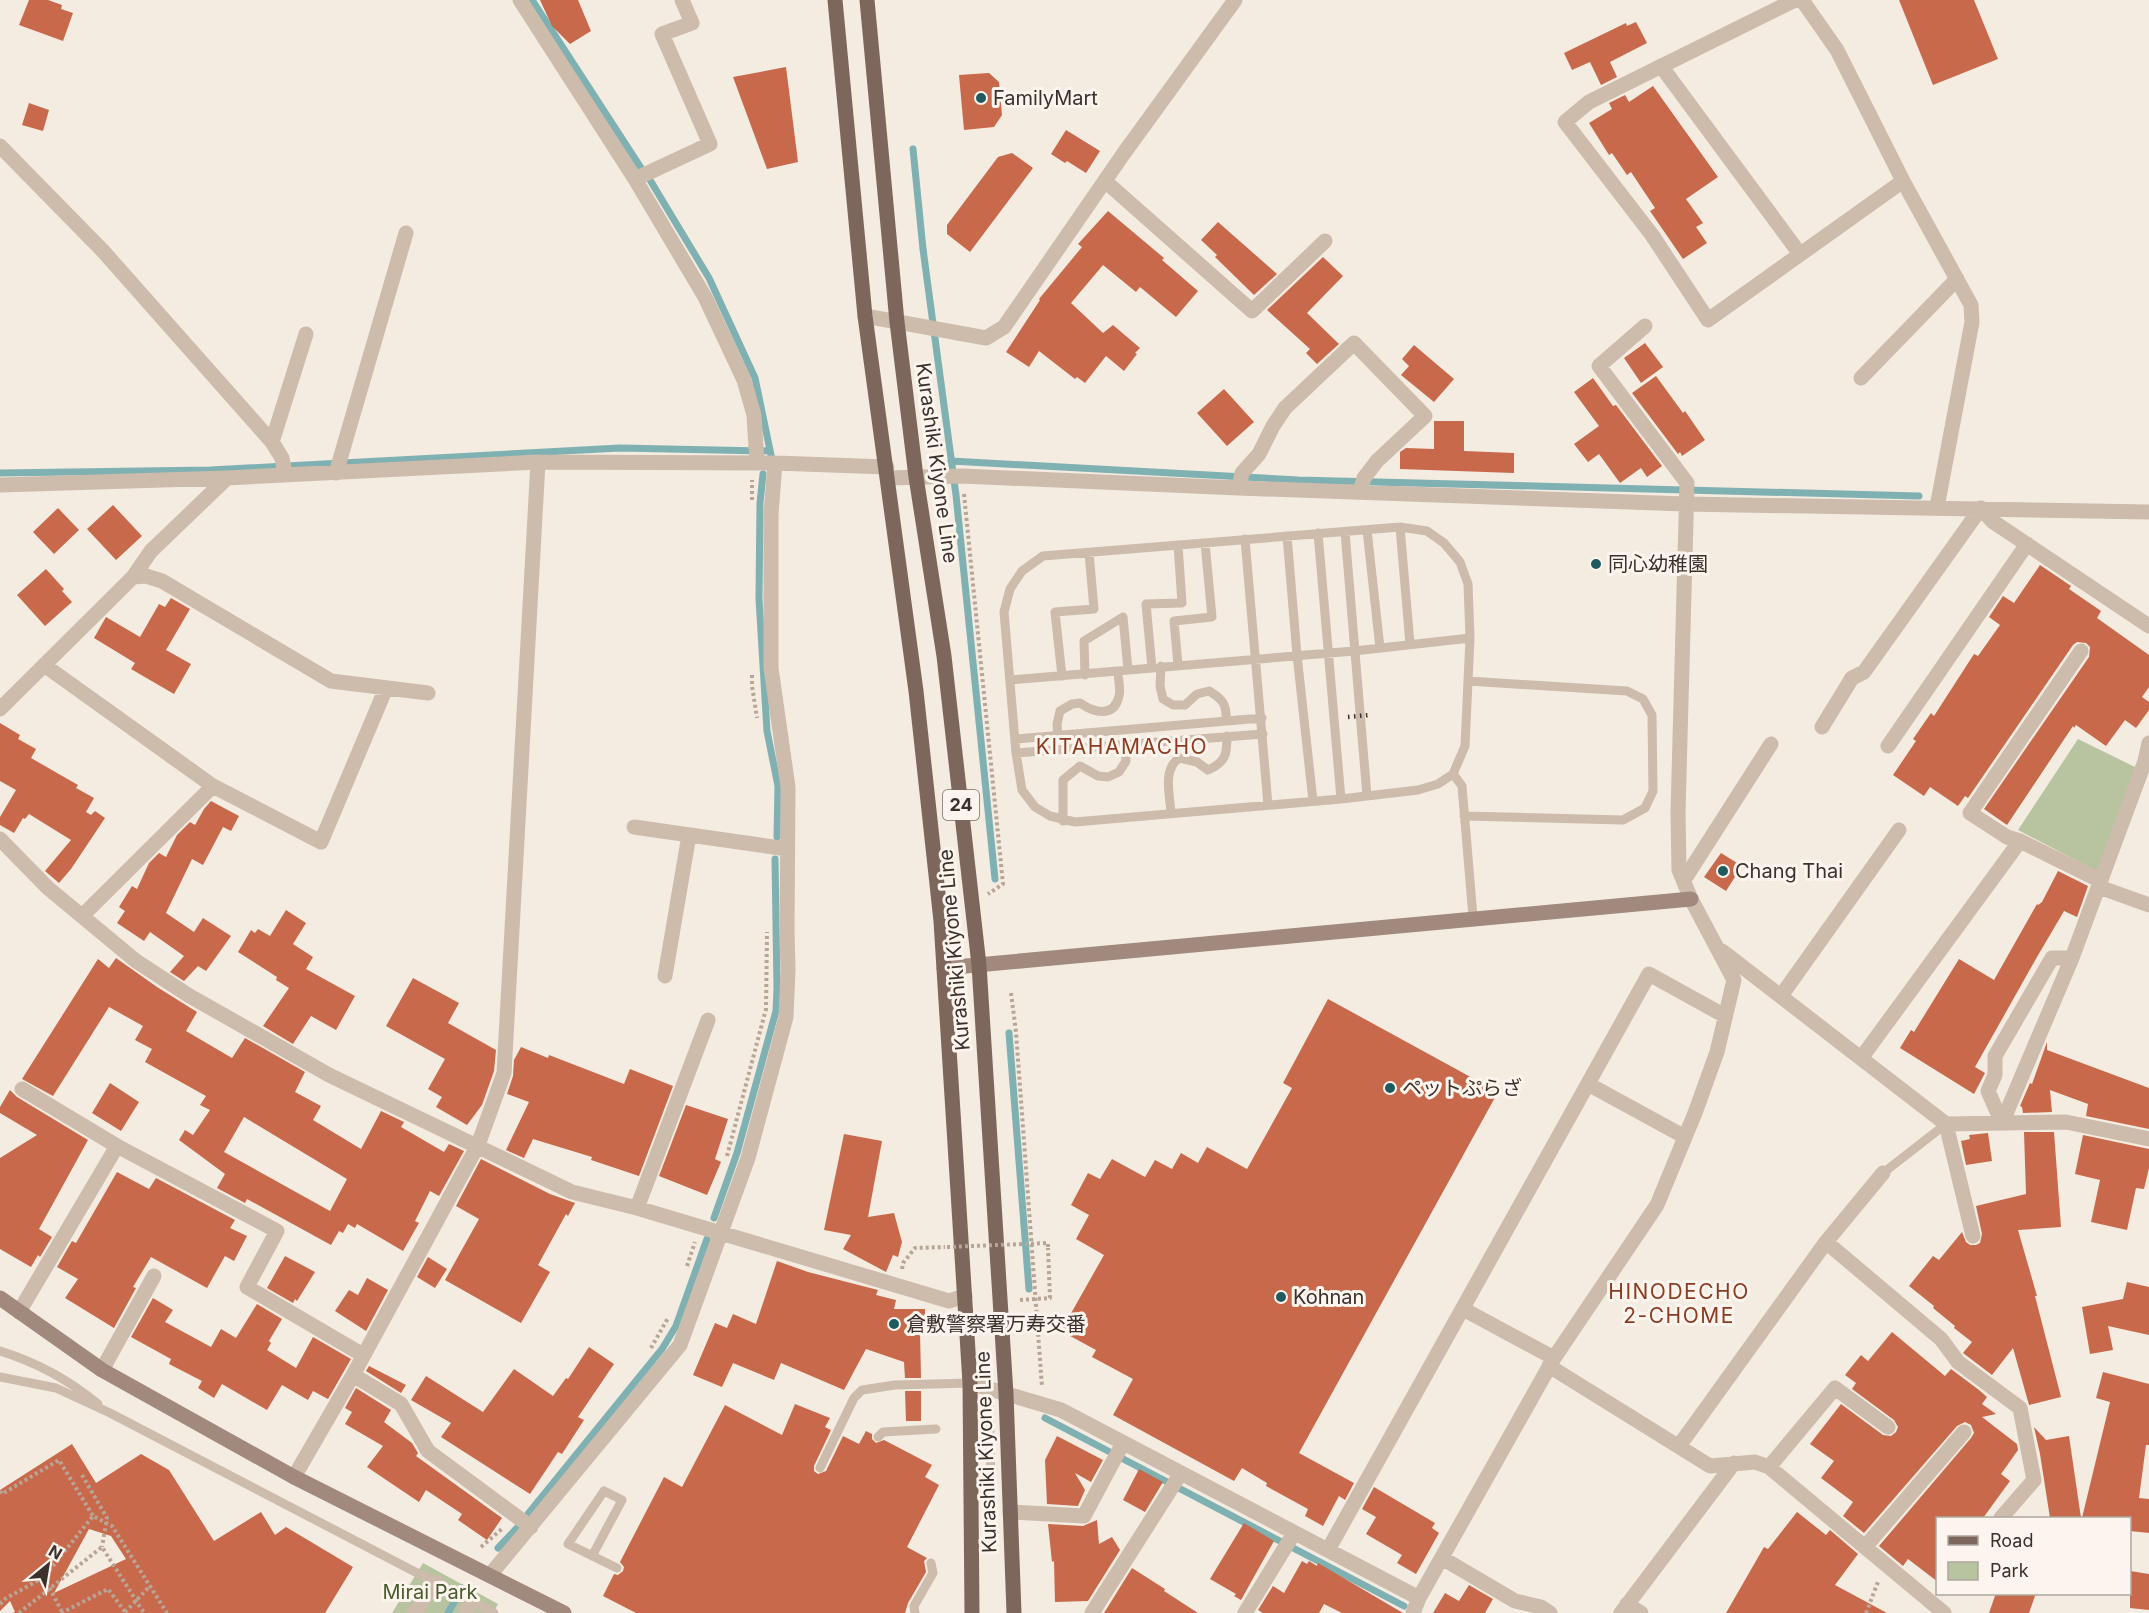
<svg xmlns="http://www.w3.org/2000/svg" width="2149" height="1613" viewBox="0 0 2149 1613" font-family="Inter,'Noto Sans JP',sans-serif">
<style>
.green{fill:#b8c4a0}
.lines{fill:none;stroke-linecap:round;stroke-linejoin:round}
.stream{stroke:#7fb0b2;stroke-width:7}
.building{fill:#c8694b;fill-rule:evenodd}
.path{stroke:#b9a596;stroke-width:4;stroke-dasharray:3 3;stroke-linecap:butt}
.lane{stroke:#cdbbac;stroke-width:9}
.street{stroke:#cdbbac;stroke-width:15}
.secondary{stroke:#a18a7d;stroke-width:15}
.primary{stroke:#7d675c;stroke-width:15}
.rail{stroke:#3b302b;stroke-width:4.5;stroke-dasharray:1.5 4.5;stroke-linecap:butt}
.path-bridge{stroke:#b9a596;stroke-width:4;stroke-dasharray:3 3;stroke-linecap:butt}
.poi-dot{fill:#1f5a5e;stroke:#fbf5ee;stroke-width:2}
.labels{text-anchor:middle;stroke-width:6;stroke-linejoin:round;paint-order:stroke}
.shield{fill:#fbf5ee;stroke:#756b66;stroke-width:1.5}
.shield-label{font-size:18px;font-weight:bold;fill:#3b302b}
.poi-label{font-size:20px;fill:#3b302b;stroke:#fbf5ee;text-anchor:start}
.street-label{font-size:20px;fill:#3b302b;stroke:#fbf5ee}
.park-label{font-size:20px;fill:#4a5a2e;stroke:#fbf5ee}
.neighbourhood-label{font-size:21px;letter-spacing:1.5px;fill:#8c3b22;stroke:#fbf5ee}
</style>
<rect width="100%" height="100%" fill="#f4ebe1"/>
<path class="green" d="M2078,739L2139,769L2100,873L2018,830Z
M423,1563L498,1604L493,1613H392Z"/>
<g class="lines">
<path class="stream" d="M532,0L641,168
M913,149L923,249L956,495L995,879
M650,180L709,278L755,378L771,455
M951,461L1298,480L1919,496
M0,473L211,470L620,448L770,451
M763,474L760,503L759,599L767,731L778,786L777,837
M1009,1033L1029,1289
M714,1218L737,1153L776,1011L777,989L775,859
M1045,1418L1404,1606
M528,1514L662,1349L676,1326L707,1239
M498,1548L517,1528
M448,1613L462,1588"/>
</g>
<path class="building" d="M29,0H48L62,5L61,9L73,13L63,41L19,25Z
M540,0H578L591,31L570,44L552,26Z
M1899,0H1974L1998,59L1933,85Z
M1636,22L1647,43L1610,62L1617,77L1601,85L1590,62L1572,70L1564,53L1626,23L1627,26Z
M786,67L798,162L767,169L733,77Z
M989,73L999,82L1002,115L994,127L964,130L959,75Z
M1653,86L1718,177L1686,199L1703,223L1696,227L1707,243L1683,259L1650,211L1655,208L1631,172L1627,175L1612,153L1609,155L1589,123L1612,109L1609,103L1625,95L1629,102Z
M29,103L49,110L43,131L22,125Z
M1066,130L1100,151L1086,173L1067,161L1065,163L1051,154Z
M1012,153L1033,168L970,252L947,234V225L998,157Z
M1108,211L1164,258L1162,260L1198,291L1176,317L1140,287L1136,292L1103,265L1071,303L1103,333L1113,325L1140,348L1135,353L1137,354L1124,371L1106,356L1085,383L1077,377L1075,379L1039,351L1029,367L1006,352L1040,300L1039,299L1082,247L1078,244Z
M1218,222L1277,274L1254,295L1215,257L1217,255L1201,240Z
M1323,257L1343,276L1307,313L1339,344L1317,364L1306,353L1310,349L1267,310Z
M1645,343L1663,367L1641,383L1624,358Z
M1414,345L1454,379L1434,402L1401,375L1409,366L1402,359Z
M1656,376L1683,413L1685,411L1705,440L1682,456L1680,452L1678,454L1632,393Z
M1593,378L1613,406L1616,405L1662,466L1647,477L1641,468L1620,483L1599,454L1588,462L1574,444L1599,426L1574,392Z
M1224,389L1254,422L1227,446L1197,413Z
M1434,421H1464V451L1514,453V473L1400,469V452L1406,448L1434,449Z
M113,505L142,536L116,560L87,529Z
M58,508L79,530L54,554L33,532Z
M2040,565L2071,586L2069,589L2101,611L2097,618L2149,655V687L2142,697L2149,702V710L2136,728L2125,720L2106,746L2076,725L2074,728L2073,726L2007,825L1984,809L2089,657L2090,647L2086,643L2077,642L2073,645L1968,798L1965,796L1958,806L1930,787L1924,796L1893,775L1916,741L1913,739L1931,713L1934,716L1974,654L1978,656L2000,625L1989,617L2003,596L2014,603Z
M46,569L64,589L62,591L72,602L45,626L17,595Z
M171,598L190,609L166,650L191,664L174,694L131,669L135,663L94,638L106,617L140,637L159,604L165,607Z
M0,723L20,735L18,739L36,749L31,758L78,785L76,788L94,798L86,812L91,815L95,811L105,818L71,869L59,883L45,871L71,840L29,814L25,819L23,818L14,833L0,825V817L16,790L0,781Z
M211,801L239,816L231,831L223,827L203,865L192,859L166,913L194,932L203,918L231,936L206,971L198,966L184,981L170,972L184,956L150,932L144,941L117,923L125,911L119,907L132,886L137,889L149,863L159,853L166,857L177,835L190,822L195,825L204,809Z
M1721,853L1742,866L1726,891L1704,877Z
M2058,871L2088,886L2077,917L2064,911L2037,957L1975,1067L1985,1073L1974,1094L1900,1048L1911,1030L1914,1032L1959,959L1994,980L2037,904L2038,905L2042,902Z
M286,910L306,923L293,944L313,957L306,969L355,996L336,1030L311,1016L293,1044L263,1026L289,988L276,980L277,977L238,952L251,930L255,933L258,929L270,936Z
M116,958L157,987L197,1012L186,1031L232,1058L245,1038L305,1072L295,1092L321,1106L313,1120L361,1149L381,1111L404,1122L401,1127L444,1152L449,1144L464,1151L439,1196L430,1191L415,1221L419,1223L403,1251L357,1224L355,1228L348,1224L343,1233L339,1231L331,1245L247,1199L245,1203L217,1188L225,1174L179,1140L185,1130L193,1135L210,1110L200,1105L206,1096L145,1062L152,1049L135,1040L143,1026L109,1007L53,1096L22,1079L98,959L109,968ZM244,1117L347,1179L330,1211L224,1152Z
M413,978L459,1003L448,1023L496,1050L494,1071L482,1105L467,1125L436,1107L442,1097L428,1089L445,1059L386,1026Z
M1328,999L1498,1092L1299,1453L1354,1483L1345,1500L1339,1496L1323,1526L1305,1516L1308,1509L1266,1486L1267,1483L1242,1468L1234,1481L1113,1415L1133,1379L1092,1357L1096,1350L1061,1331L1104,1255L1076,1239L1089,1215L1071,1205L1088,1173L1100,1179L1112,1159L1145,1177L1155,1160L1172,1169L1181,1153L1198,1163L1207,1147L1247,1169L1292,1088L1283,1083Z
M2047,1042V1050L2149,1088V1129L2086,1116L2088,1104L2050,1090L2052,1112L2023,1113L2022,1107L2020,1106L2030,1083L2032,1084Z
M521,1047L548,1058L549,1055L624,1084L630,1069L673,1086L639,1176L591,1160L592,1157L533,1139L524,1158L506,1150L529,1102L507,1094L513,1076L514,1060Z
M110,1083L139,1102L121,1131L92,1113Z
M10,1090L17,1097L88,1140L39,1229L52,1237L40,1257L38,1255L31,1267L0,1249V1158L37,1135L0,1113V1107Z
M686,1105L728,1119L715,1159L721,1162L707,1195L659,1176Z
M2024,1132H2054L2061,1227L2018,1230L2037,1296H2035L2061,1397L2029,1405L2013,1348L1992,1375L1963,1353L1972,1342L1954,1328L1955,1326L1933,1308L1934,1306L1909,1286L1933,1256L1939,1260L1962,1232L1966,1242L1970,1245H1976L1980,1243L1982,1234L1976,1206L2026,1194Z
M1988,1133L1992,1161L1966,1165L1961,1141L1970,1139L1969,1135Z
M844,1134L882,1141L868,1217L894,1213L902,1242L898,1257L893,1255L886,1272L843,1249L851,1235L824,1230Z
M2083,1135L2149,1149V1168L2144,1189L2136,1188L2127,1230L2091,1222L2100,1180L2075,1174Z
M481,1159L550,1194L575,1203L568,1216L566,1214L538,1265L550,1272L521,1323L445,1280L479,1219L456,1206Z
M117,1172L149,1189L156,1178L235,1220L230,1228L247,1236L234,1261L225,1256L207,1288L151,1257L133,1287L136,1288L114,1328L65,1298L78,1279L57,1267L72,1241L76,1243Z
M285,1256L315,1272L297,1301L295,1299L293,1303L267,1288Z
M428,1257L447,1269L435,1288L417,1277Z
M777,1261L808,1272L878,1290L876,1295L896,1300L894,1309H925V1333L920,1332L921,1378H905L904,1362L866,1349L844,1390L781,1363L774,1380L733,1363L722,1387L693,1375L715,1323L727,1328L733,1314L756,1324Z
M367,1278L388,1290L366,1331L335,1311L349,1290L358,1295Z
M2127,1282L2149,1287V1335L2108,1326L2113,1350L2090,1354L2082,1307L2123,1299Z
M153,1298L173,1310L165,1322L211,1347L221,1329L236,1338L257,1304L282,1319L269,1341L271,1343L267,1350L296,1368L313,1337L351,1359L328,1399L313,1391L308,1400L282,1385L267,1410L222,1384L214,1398L198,1388L202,1381L169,1364L171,1359L131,1337Z
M1892,1332L1945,1376L1951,1369L1979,1390L1987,1397L1982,1404L1996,1414L1982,1417L2017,1444L2018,1450L2001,1474L2010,1481L1983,1518H1938V1582L1908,1559L1903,1566L1879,1546L1971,1438L1974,1433L1971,1425L1965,1422L1957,1426L1864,1533L1843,1516L1853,1502L1821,1478L1834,1461L1810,1444L1841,1404L1883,1435L1891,1436L1896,1432L1898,1427L1894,1420L1852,1389L1856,1383L1845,1375L1861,1355L1868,1361Z
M589,1347L614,1364L578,1417L584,1420L562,1454L558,1452L530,1494L441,1437L451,1423L411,1400L426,1376L483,1412L514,1369L553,1396L566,1378L568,1379Z
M369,1366L406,1385L401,1393L366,1371Z
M2103,1372L2149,1384V1445H2146L2139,1498L2149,1499V1533L2130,1531V1518H2082L2110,1402L2096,1398Z
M356,1388L391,1410L384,1422L412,1443L418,1453L416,1456L502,1518L487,1540L458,1520L462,1514L426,1490L419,1502L367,1467L383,1446L345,1424L352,1412L345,1408Z
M905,1391H921V1421H906Z
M795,1404L830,1418L825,1427L831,1430L814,1466V1471L818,1474L826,1471L843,1436L859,1444L866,1431L872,1434V1439L876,1443L884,1440L932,1465L925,1477L939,1485L907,1547L927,1558L924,1561L926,1572L908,1603L905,1613H636L603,1596L614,1574L618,1575L623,1571L624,1567L620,1562L664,1477L682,1487L725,1405L782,1435Z
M2034,1427L2046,1440L2069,1436L2081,1518H2050L2040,1454Z
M1057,1436L1103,1460L1091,1482L1075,1473L1085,1490L1078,1506L1047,1504L1045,1460Z
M72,1444L96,1483L141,1454L169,1470L214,1541L261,1512L275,1535L286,1527L353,1567L325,1613H12L15,1612L10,1601L0,1611V1490ZM89,1529L111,1536L126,1559L54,1593Z
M1139,1469L1163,1482L1145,1512L1123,1500Z
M1374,1487L1435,1523L1432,1528L1439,1533L1416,1574L1397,1563L1402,1555L1366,1534L1376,1517L1362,1509Z
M1797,1512L1826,1535L1830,1530L1858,1554L1835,1585L1887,1613H1726L1764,1547L1768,1549Z
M1097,1520L1099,1544L1112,1537L1120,1550L1088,1601L1055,1602L1054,1561L1052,1562L1048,1524L1083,1526Z
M1244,1523L1274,1541L1241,1600L1234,1596L1236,1594L1210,1579Z
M1302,1561L1307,1564L1309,1561L1317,1566L1318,1563L1403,1613H1342L1324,1604L1319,1613H1263L1258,1610L1273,1586L1284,1593Z
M1132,1568L1165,1589L1164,1591L1198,1613H1104Z
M2130,1571L2149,1574V1610L2130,1608Z
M1469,1585L1493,1599L1485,1613H1433L1445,1593L1459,1601Z
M1996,1593H2036L2029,1613H1989Z"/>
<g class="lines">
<path class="path" d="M964,494L1003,884L988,894
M752,500V480
M752,675V686L757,718
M1011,993L1016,1032L1042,1387
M727,1156L766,1009L767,932
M687,1266L695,1242
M902,1269L903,1263L915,1248L945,1247
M1020,1300L1050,1298L1048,1248
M651,1348L668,1318
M82,1475L107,1518L102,1547
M0,1491L2,1494L59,1460L93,1516
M481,1547L503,1528
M19,1613L102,1547L144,1613
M61,1613L108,1589L126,1613
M1866,1613L1878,1582"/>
<path class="lane" d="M1400,527L1427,531L1444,543L1460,562L1468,584L1470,638L1465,746L1453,774L1438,784L1418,790L1341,799L1075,822L1050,816L1035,807L1022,790L1016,753L1004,612L1010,589L1022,571L1043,556Z
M1400,527L1410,644
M1367,530L1380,648
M1345,532L1367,796
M1318,533L1341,799
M1287,536L1297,655L1313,801
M1245,539L1268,805
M1178,665L1174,621L1212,617L1205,543
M1161,666L1160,686L1163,699L1173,705H1185L1197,694L1209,691C1223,699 1227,705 1226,721
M1152,668L1146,604L1182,603L1178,545
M1085,675L1084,641L1123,617L1128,670
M1062,676L1055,612L1094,609L1089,553
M1010,680L1354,651L1470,638
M1058,737L1057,724L1060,711L1072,704L1080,703C1093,712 1114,719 1119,696C1121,689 1118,679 1118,672
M1016,739L1262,718
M1016,753L1263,734
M1453,774L1462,786L1473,917
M1171,813C1170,795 1162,768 1180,758L1197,762L1208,770C1226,762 1227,754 1227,736
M1464,816L1623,820L1645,808L1653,791L1652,715L1643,699L1627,691L1468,681
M1063,821V780L1080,766L1098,776L1108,777L1119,772L1126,761L1125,746
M1883,1173L1946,1124
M0,1351C36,1362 69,1380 98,1404
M0,1377L56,1388L110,1413L494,1613
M989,1388L992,1541
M878,1437L883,1432L936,1429
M820,1468L854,1398L862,1390L895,1385L970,1383
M592,1556L622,1500L604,1491L568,1544L617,1568
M915,1613L914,1606L933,1573L931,1563"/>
<path class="street" d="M520,0L635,179L705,297L744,380L754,415L757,463
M1795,0L1589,102L1565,122L1652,235L1708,320L1903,181
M1802,0L1837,50L1903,181L1971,305L1972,322L1937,507
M1661,66L1800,254
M0,146L103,251L272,442L282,458L285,474
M635,179L710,144L662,34L692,23L682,0
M1105,181L1252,311L1325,241
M865,316L986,338L1004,327L1124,153L1235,0
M1861,378L1957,279
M272,442L306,334
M336,473L406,233
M888,478L962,476L1239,488L1685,504L2149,512
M0,485L227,478L538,462L775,463L887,467
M1239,488L1242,473L1259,454L1273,426L1285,408L1354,343L1425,416L1377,461L1364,478L1360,492
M133,577L151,551L227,478
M2081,651L1970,813L2007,837L2020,841L2101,881
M44,665L213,786L321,842L386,688
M0,709L133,577L146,576L162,581L331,681L428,693
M1822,727L1852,678L1864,672L1981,508L1992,521L2149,626
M1888,746L2027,544
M634,827L787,849
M0,839L48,888L136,961L188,995L329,1075L572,1192L637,1208L949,1301L965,1296
M1684,880L1771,744
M2099,887L2149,905
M82,916L213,786
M1722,951L1946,1124L2066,1122L2149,1139
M665,976L689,835
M1781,996L1899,830
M1862,1057L2020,841
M1588,1084L1685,1137
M22,1089L117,1146
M2002,1123L2072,958L2145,761L2149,743
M2002,1123L1988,1091L1995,1075V1056L2052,958H2072
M1946,1124L1973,1236
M637,1208L708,1020
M1826,1242L1941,1339L1958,1362L2020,1408L2034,1480L2001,1518
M1463,1309L1554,1358
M19,1312L117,1146L277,1231L247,1287L363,1355
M1549,1366L1710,1466L1755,1462L1769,1467L1944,1613
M102,1370L154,1276
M353,1375L401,1404L428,1451L531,1527
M970,1383L1061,1410L1419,1598
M1679,1446L1826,1242L1883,1173
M1769,1467L1835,1388L1888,1427
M294,1477L353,1375L478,1145L504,1073L538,462
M1010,1512L1084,1516L1123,1443
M1865,1547L1964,1432
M1328,1550L1649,974L1725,1016
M1442,1558L1515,1601L1541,1607L1550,1613
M490,1575L680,1345L748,1158L786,1017L788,969L787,931L788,787L771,668V514L775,463
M1627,1604L1641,1613
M414,1613L436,1582
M466,1613L471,1600
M1092,1613L1181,1473
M1245,1613L1294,1533
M1413,1613L1419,1598L1554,1358L1657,1205L1695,1113L1717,1052L1734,980L1691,899L1679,870L1678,812L1687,483L1599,366L1645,326
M1621,1613L1734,1463"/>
<path class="secondary" d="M944,968L1691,899
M0,1298L102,1370L294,1477L564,1613"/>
<path class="primary" d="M835,0L865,316L916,691L941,921L970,1383L972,1613
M867,0L897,322L916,477L944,656L979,965L1006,1394L1014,1613"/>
<path class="rail" d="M1348,717L1369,715"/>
<path class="path-bridge" d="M947,1247L1048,1243V1248
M44,1577L62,1612
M0,1604L5,1599L44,1577L93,1516L112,1526L167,1613
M125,1612L150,1586"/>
</g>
<g class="poi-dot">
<circle cx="981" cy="98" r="6"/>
<circle cx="1596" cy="564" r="6"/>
<circle cx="1723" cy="871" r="6"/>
<circle cx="1390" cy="1088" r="6"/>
<circle cx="1281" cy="1297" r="6"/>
<circle cx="894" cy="1324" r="6"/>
</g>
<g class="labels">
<rect class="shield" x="943" y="790" width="36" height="30" rx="4.5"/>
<g class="shield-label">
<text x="961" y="811">24</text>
</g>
<g class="poi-label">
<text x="993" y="105">FamilyMart</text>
<text x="1608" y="571">同心幼稚園</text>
<text x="1735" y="878">Chang Thai</text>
<text x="1402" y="1095">ペットぷらざ</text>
<text x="1293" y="1304">Kohnan</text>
<text x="906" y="1331">倉敷警察署万寿交番</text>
</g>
<g class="street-label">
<text transform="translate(937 463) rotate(82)" y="7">Kurashiki Kiyone Line</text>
<text transform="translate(954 950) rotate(-95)" y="7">Kurashiki Kiyone Line</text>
<text transform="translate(986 1452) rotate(-92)" y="7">Kurashiki Kiyone Line</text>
</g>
<g class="park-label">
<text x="430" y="1599">Mirai Park</text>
</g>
<g class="neighbourhood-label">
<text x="1122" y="754">KITAHAMACHO</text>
<text x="1679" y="1299">HINODECHO<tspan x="1679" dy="24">2-CHOME</tspan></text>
</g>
</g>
<rect x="1936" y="1517" width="195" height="78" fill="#fbf5ee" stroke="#aea6a0" stroke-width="1.5"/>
<rect x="1948" y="1536" width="30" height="9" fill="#7d675c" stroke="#aea6a0" stroke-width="1.5"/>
<text x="1990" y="1547" font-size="18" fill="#3b302b">Road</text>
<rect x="1948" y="1562" width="30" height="18" fill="#b8c4a0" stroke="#aea6a0" stroke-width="1.5"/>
<text x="1990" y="1577" font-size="18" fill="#3b302b">Park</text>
<g transform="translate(48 1565) rotate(30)" stroke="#fbf5ee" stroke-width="4.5" paint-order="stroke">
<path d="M0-4.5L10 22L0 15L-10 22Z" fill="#3b302b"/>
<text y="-9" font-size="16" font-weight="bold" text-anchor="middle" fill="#3b302b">N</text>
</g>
</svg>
